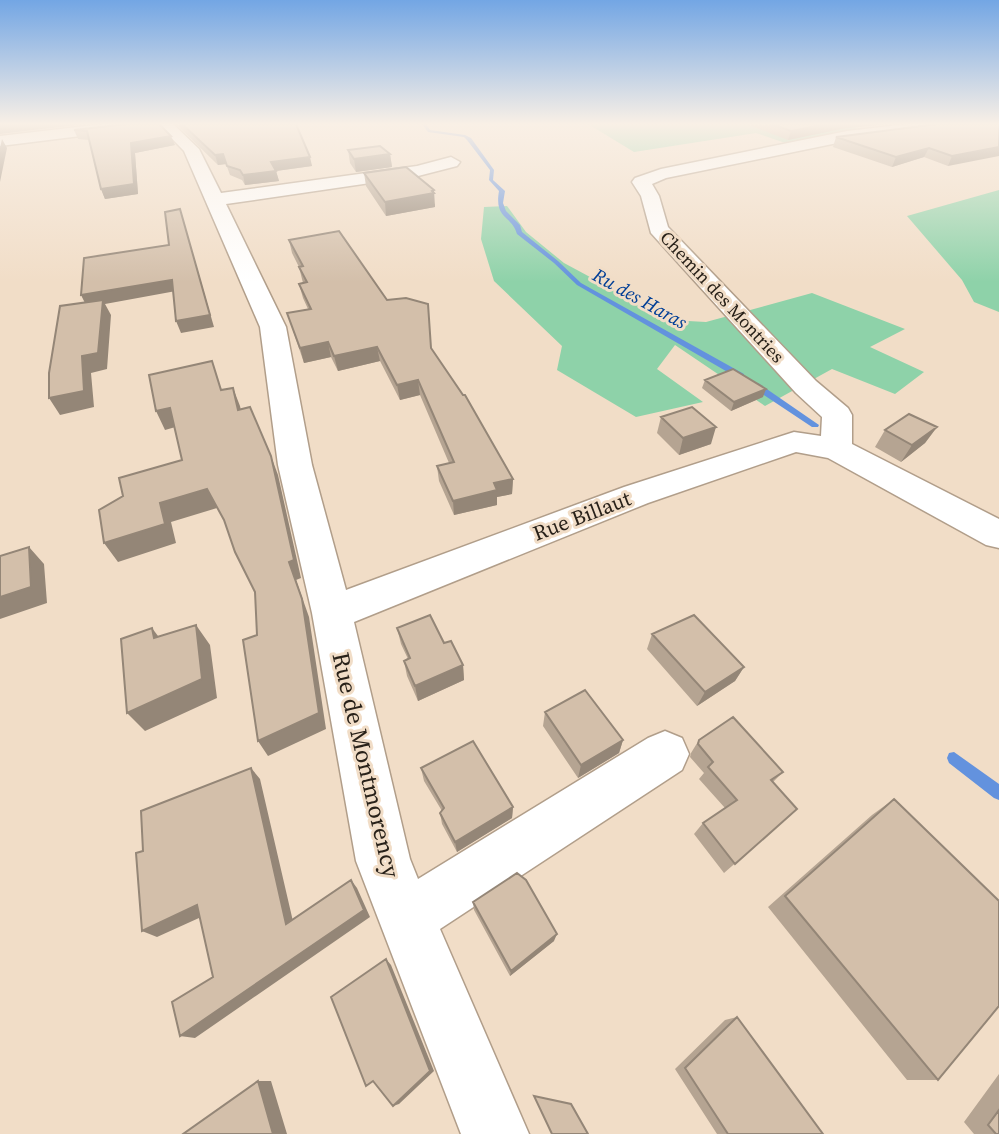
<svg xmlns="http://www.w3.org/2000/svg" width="999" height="1134" viewBox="0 0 999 1134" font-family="'Source Serif 4',serif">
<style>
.green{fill:#8ed2a9}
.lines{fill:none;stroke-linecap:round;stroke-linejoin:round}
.stream{fill:#6392de;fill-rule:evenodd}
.minor-casing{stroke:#b19e8a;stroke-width:3}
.minor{fill:#fff;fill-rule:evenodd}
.wall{fill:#b5a492}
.shaded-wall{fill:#948677}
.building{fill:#d3bfaa;stroke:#948677;stroke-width:2}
.labels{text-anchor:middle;stroke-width:6;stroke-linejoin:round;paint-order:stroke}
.far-street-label{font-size:18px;fill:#282119;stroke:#f1ddc7}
.far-water-label{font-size:19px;font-style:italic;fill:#013e96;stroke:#f1ddc7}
.street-label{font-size:21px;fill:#282119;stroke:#f1ddc7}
.near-street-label{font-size:24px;fill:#282119;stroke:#f1ddc7}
</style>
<rect width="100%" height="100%" fill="#f1ddc7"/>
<path class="green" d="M588,124H840L858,128L794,146L756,133L634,152Z
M999,190V312L974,302L962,280L907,216Z
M507,206L526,232L564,263L670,320L706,322L812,293L905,329L870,347L924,372L895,394L832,369L765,406L675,345L657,369L703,402L636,417L557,370L562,346L494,281L481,239L484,207Z"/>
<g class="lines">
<path class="stream" d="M422,124H426L430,130L465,135L471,138L494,170L493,180L505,191L503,203L506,211L520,225L522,232L558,261L581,283L744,374V378H738L577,285L554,263L517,234C512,215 494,220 499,191L489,180L490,170L467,140L464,137L428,132Z
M752,383H758L819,425L818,427H812L752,387Z
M954,752L999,784V800L994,798L949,763L947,758L949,753Z"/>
<g class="minor-casing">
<path id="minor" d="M103,124H145L137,129L0,146V136Z
M158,124H173L199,149L221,193L417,166L451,157L460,162L457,166L418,176L226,204L286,327L312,465L346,590L624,487L794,432L821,436L822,417L796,393L651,233L641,196L632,182L635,178L661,169L847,131L908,124H948L940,129L847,141L666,178L652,184L659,196L668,227L816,381L848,408L852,415V444L999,519V548L986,545L828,458L796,452L648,503L354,622L410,859L418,879L648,738L665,731L682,738L689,754L682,770L440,929L529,1134H461L356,861L312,613L278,465L260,327L184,151Z"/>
</g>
<use href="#minor" class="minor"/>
</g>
<path class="wall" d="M126,124L175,145L135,153L138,194L105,199L101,189L89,140L78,139L74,130Z
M176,124H296L312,166L276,171L279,181L245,185L242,180L230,175L226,164L218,165Z
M746,124H888L846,128L788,140Z
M999,124L948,166L924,157L892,167L833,147L836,137Z
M348,150L390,154L392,167L356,172L350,163Z
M364,173L435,204V207L386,216L366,186Z
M289,240L387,300L432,349L513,479L512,494L497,497V505L454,515L439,481L437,466L449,463L420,395L400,400L380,361L338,371L331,357L304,363L287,313L308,309L303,298L299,284L303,283L299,267L292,253Z
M705,380L763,397L731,411L702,388Z
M661,417L711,444L679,455L657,433Z
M937,427L925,443L901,462L875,447L885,430Z
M397,628L444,643L463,665L464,680L418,701L407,676L404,661L408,659L401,644Z
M652,634L744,667L735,681L697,706L647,649Z
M545,712L623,740L619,753L578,778L543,726Z
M699,740L783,772L773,782L797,809L724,873L694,834L703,823L725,808L699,779L704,773L690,757L691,753Z
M421,768L513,807L512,818L457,852L442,824L440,813L442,811L424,781Z
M894,799L938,1080H907L768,907L872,815Z
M473,902L554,941L510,976L474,910Z
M737,1017L823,1134H717L675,1069L725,1020Z
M999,1074V1134H974L964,1122Z"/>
<path class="shaded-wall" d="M0,124H85L0,134Z
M829,124H888L846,128L788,140L791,131Z
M171,136L175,145L135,153L138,194L105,199L101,189L131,143Z
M2,139L7,148L0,182V148Z
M999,147V156L948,166L952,156Z
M929,148L924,157L892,167L896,157Z
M223,154L226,164L218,165L215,155Z
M390,154L392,167L356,172L354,159Z
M310,157L312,166L276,171L279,181L245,185L243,175L271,162Z
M434,190L435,207L386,216L385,202Z
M180,209L214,327L181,333L176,321Z
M172,280L176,291L105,304L111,315L107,369L91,373L94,407L60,415L49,398L82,356L87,307L81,295Z
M328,342L331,357L304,363L300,348Z
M377,347L380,361L338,371L334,356Z
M418,380L420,395L400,400L397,385Z
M233,388L240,406L245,429L238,410Z
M766,389L763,397L731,411L734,402Z
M170,408L179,426L165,430L156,411Z
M716,427L711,444L679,455L683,438Z
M937,427L925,443L901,462L912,445Z
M271,456L278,475L301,578L296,580L309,617L326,729L268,756L258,741L289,562Z
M513,479L512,494L497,497V505L454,515L453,501L494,483Z
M207,489L217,508L171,522L176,543L118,562L104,543L160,503Z
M29,547L44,564L47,603L0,619V597Z
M196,625L210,645L217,698L145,731L127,713Z
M152,628L167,648L154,638Z
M463,665L464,680L418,701L415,686Z
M744,667L735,681L697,706L705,692Z
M623,740L619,753L578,778L581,765Z
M251,768L260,779L295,930L286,924Z
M513,807L512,818L457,852L455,842Z
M351,880L357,888L370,917L195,1038L180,1036Z
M197,905L210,913L157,937L142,931Z
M557,934L554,941L510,976L511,971Z
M386,959L391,965L434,1071L399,1104L393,1106Z
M258,1081H271L287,1134H273Z"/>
<path class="building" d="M126,124H159L171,136L131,143L134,184L101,189L87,131L74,130Z
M182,124H296L310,157L271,162L276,171L243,175L240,170L227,166L223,154L215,155Z
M771,124H829L791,131Z
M937,124H999V147L952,156L929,148L896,157L836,137Z
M380,146L390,154L354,159L348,150Z
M406,167L434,190L432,191L434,193L385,202L364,173Z
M180,209L210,315L176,321L172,280L81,295L84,258L169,245L165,212Z
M339,231L387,300L406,298L428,304L431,348L463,395H465L513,479L494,483L497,490L453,501L437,466L454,462L418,380L397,385L377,347L334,356L328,342L300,348L287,313L311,309L299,284L307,282L299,267L303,266L289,240Z
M103,300L98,353L82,356L84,391L49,398V373L60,306Z
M212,361L221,390L233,388L238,410L250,407L271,456L294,560L289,562L302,599L319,713L258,741L243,640L257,635L255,592L235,552L224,520L207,489L160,503L165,524L104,543L99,510L123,496L119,478L182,460L170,408L156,411L149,375Z
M733,369L766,389L734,402L705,380Z
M692,407L716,427L683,438L661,417Z
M909,414L937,427L912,445L885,430Z
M29,547L31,587L0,597V556Z
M430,615L444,643L451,641L463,665L415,686L404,661L410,658L397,628Z
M694,615L744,667L705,692L652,634Z
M196,625L202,679L127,713L121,639L152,628L154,638Z
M585,690L623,740L581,765L545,712Z
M733,717L783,772L771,780L797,809L735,864L703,823L737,800L708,767L713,762L698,744L699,740Z
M473,741L513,807L455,842L440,813L444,808L421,768Z
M251,768L286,924L351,880L364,910L180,1036L172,1002L213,977L197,905L142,931L136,853L143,851L141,811Z
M894,799L999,901V1006L938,1080L785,896Z
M517,873L526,880L557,934L511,971L473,902Z
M386,959L430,1071L393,1106L373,1081L366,1086L331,997Z
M737,1017L823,1134H728L685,1068Z
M258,1081L273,1134H183Z
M534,1096L571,1104L588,1134H552Z
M999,1110V1134H996L988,1125Z"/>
<linearGradient id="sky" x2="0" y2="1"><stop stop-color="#73a6e4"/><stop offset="0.44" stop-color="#f9f0e6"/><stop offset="1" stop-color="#f9f0e6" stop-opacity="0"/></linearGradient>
<rect width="999" height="282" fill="url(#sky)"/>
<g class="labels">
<g class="far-street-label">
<text transform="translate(722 297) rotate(47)" y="6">Chemin des Montries</text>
</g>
<g class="far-water-label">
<text transform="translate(640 298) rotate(29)" y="7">Ru des Haras</text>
</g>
<g class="street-label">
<text transform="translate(582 516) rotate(-21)" y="7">Rue Billaut</text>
</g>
<g class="near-street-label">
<text transform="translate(366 765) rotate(77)" y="8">Rue de Montmorency</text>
</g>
</g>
</svg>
